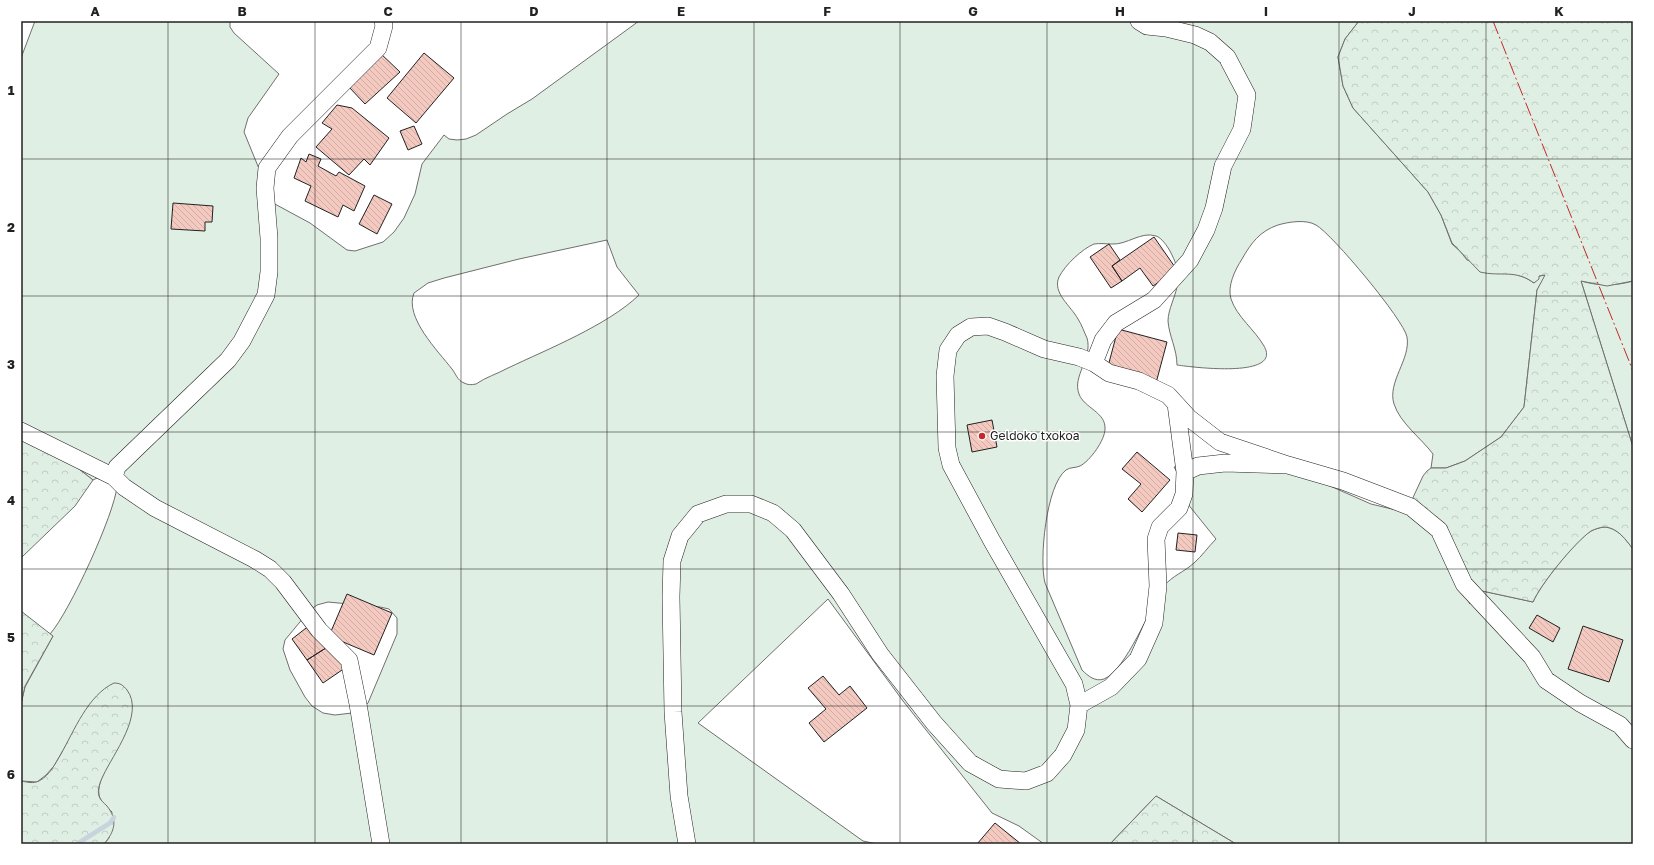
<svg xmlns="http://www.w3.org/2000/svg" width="1654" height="865" viewBox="0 0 1654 865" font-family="'Golos Text',sans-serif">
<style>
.green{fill:#e0efe3;stroke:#6f6f6f;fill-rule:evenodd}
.forest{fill:url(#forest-crowns);stroke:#6f6f6f}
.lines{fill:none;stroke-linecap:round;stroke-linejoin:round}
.stream{stroke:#c7d3dd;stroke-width:4.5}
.building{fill:url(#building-back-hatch);stroke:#222}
.minor-casing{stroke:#222;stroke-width:18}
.minor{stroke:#fff;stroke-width:17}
.power{stroke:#c62828;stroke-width:1;stroke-dasharray:14 3 2 3;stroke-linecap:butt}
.grid{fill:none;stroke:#222;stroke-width:1;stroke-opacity:0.55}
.poi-dot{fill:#c62828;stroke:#fff;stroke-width:1.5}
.labels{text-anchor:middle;stroke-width:3;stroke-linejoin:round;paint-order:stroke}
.poi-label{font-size:12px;fill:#222;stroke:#fff;text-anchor:start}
.neatline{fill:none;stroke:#222;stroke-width:1.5}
.grid-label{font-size:13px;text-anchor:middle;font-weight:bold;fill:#222}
</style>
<defs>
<pattern id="forest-crowns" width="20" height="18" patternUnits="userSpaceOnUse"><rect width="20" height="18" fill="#e0efe3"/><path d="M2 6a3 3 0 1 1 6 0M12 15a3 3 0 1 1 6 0" fill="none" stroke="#c0cdc2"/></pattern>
<pattern id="building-back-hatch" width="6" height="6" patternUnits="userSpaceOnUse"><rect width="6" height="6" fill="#f3c9c0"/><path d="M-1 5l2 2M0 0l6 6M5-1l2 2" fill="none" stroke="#d0aca5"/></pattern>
</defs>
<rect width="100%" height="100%" fill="#fff"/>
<path class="green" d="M35,21H230V27L234,33L279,74L248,118L244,132L273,203L310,223L347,250L355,251L383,242L394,232L404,218L415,194L422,164L444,135L449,139L457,140L466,139L476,135L507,114L532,99L639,21H1359L1345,39L1338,57L1343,86L1353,108L1428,192L1441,215L1452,244L1460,251L1467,260L1515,274L1526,278L1534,283L1539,276L1546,275L1537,290L1524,407L1501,437L1465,461L1446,468H1431L1433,454C1421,438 1400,423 1394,404C1387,382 1411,359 1407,337C1404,320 1332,234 1316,225C1306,219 1288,222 1278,225C1260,231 1251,243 1242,259C1235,270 1227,286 1231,299C1237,317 1255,330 1264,346C1283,379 1191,367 1177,365C1177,349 1169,336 1168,321C1168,315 1170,309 1172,303C1180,281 1181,272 1170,251C1167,246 1162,238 1156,236C1141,231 1127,245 1112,244C1106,244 1100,243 1094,244C1082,249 1065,265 1059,277C1052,293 1071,306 1078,319C1082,325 1084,332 1087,338C1093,358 1072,376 1079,394C1084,408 1106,412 1105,429C1105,440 1090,461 1080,466C1076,468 1070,467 1066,470C1046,485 1039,560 1045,583L1082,670C1088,676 1095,682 1104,679C1126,670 1150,608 1164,586C1172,576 1184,572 1194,563C1202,556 1208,547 1216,539L1187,503L1181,479L1174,467L1206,459L1248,463L1321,482L1371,504L1425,517L1470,603L1473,589L1533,602C1540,585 1575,541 1591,531C1595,529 1601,527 1605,527C1618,528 1626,540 1633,549V844H1236L1156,796L1110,844H1044L1019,826L992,813L903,701L828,599L698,723L863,841L877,844H104L109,838L112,812C107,807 100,801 99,795C95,772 134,736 131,700H94L81,719L54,766L46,775L37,782L21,781V704L25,687L53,636L50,634C69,613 115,513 117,486L97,478L93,480L21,424V58ZM607,240L617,267L639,295C608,325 548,349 508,368C497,374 486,377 476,384C471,385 468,385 464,383C457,380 456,374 452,369C438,351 404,317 414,293L428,283L444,278L519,259ZM328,602L380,607L389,609L397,618V634L368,703L363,708L352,713L335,715L323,713L312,706L305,697L290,670L283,649L285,640L309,611L317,605Z
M1581,281C1598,286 1616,286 1633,281V447Z"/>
<path class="forest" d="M1359,21H1633V281L1607,286L1581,281L1633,447V549C1626,540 1618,528 1605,527C1601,527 1595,529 1591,531C1575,542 1540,585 1533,602L1473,589L1470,604L1457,582L1437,535L1410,504L1423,476L1427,471L1431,468H1446L1465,461L1501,437L1524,407L1537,290L1545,275L1539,276V279L1534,283C1515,269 1501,277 1480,272L1452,243L1441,215L1428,192L1353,108L1343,86L1338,57L1345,39Z
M21,424L93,480L75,506L21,558Z
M21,611L53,636L25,686L21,704Z
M114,683C120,683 123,685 127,690C145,714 113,754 103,776C100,782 97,790 99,796C100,800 104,803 107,806C118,820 115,831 104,844H21V781C27,782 33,784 39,781C50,775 55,764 61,754C74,731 88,695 114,683Z
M1156,796L1236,844H1110Z"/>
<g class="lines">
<path class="stream" d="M77,844L110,823L114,817"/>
</g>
<path class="building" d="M379,52L400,72L365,104L348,86Z
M424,53L454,78L416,123L387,98Z
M337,105L352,108L389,138L370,165L364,159L349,175L316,147L332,129L322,123Z
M414,126L422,144L408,150L400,131Z
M309,154L321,159L318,166L336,176L339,172L365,186L354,211L343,205L338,217L305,201L311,186L294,178L301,158L306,162Z
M374,195L392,204L377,234L359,224Z
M173,203L213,206L212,222H205V231L171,229Z
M1154,237L1177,270L1153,286L1140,268L1122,281L1112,266Z
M1109,244L1120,260L1112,266L1122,281L1111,288L1090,257Z
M1118,329L1167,342L1156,383L1107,370Z
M992,420L997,447L972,452L967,425Z
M1137,452L1170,480L1142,512L1128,499L1141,484L1122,469Z
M1178,533L1197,535L1195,552L1176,550Z
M347,594L392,613L374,655L329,636Z
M1537,615L1560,628L1553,642L1529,628Z
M310,625L329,646L307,660L292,639Z
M1583,626L1623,640L1609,682L1568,669Z
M329,646L345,668L323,683L307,660Z
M823,676L839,695L850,686L867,708L824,742L809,723L826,709L808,688Z
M995,823L1021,844H977Z"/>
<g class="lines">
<g class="minor-casing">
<path id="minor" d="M1094,363L1103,340L1116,323L1154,300L1190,260L1206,230L1214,208L1223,166L1242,129L1247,95L1227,57L1210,42L1195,35L1166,28L1147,26L1139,21
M1176,404L1185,472
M21,431L114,477
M1079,705L1111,687L1138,659L1154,623L1158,586L1156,539L1160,527L1179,508L1184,494L1185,472L1198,466L1225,463L1288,465L1343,481L1411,507L1439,530L1464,584L1532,657L1546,680L1580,703L1620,725L1633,740
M381,844L358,704L349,660L319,630L283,582L270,569L254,559L155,508L124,487L114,477L117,467L228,360L242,341L266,295L269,272V238L265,188L267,168L290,136L378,48L384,26L383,21
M687,844L679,796L673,712L671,597L672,561L680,536L698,514L726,504H751L773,513L793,530L841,594L880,654L934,723L970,763L999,779L1026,781L1047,773L1063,755L1076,730L1079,705L1074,684L992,541L951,465L947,448L945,376L948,350L958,335L971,327L988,326L1005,332L1044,349L1079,357L1094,363L1109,373L1139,381L1168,395L1189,418L1220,442L1288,465"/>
</g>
<use href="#minor" class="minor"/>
<path class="power" d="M1493,21L1633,371"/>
</g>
<path class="grid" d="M168,21V844M315,21V844M461,21V844M607,21V844M754,21V844M900,21V844M1047,21V844M1193,21V844M1339,21V844M1486,21V844M21,159H1633M21,296H1633M21,432H1633M21,569H1633M21,706H1633"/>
<circle class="poi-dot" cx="982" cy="436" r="4"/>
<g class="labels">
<g class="poi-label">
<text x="990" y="440">Geldoko txokoa</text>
</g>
</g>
<rect width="1654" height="865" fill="none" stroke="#ffffff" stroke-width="44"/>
<rect x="22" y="22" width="1610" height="821" class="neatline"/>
<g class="grid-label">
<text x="95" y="16">A</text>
<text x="242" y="16">B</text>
<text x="388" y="16">C</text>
<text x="534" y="16">D</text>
<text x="681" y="16">E</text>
<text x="827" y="16">F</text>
<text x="973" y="16">G</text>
<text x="1120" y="16">H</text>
<text x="1266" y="16">I</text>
<text x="1412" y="16">J</text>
<text x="1559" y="16">K</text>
<text x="11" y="95">1</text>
<text x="11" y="232">2</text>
<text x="11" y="369">3</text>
<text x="11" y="505">4</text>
<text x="11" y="642">5</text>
<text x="11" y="779">6</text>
</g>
</svg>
